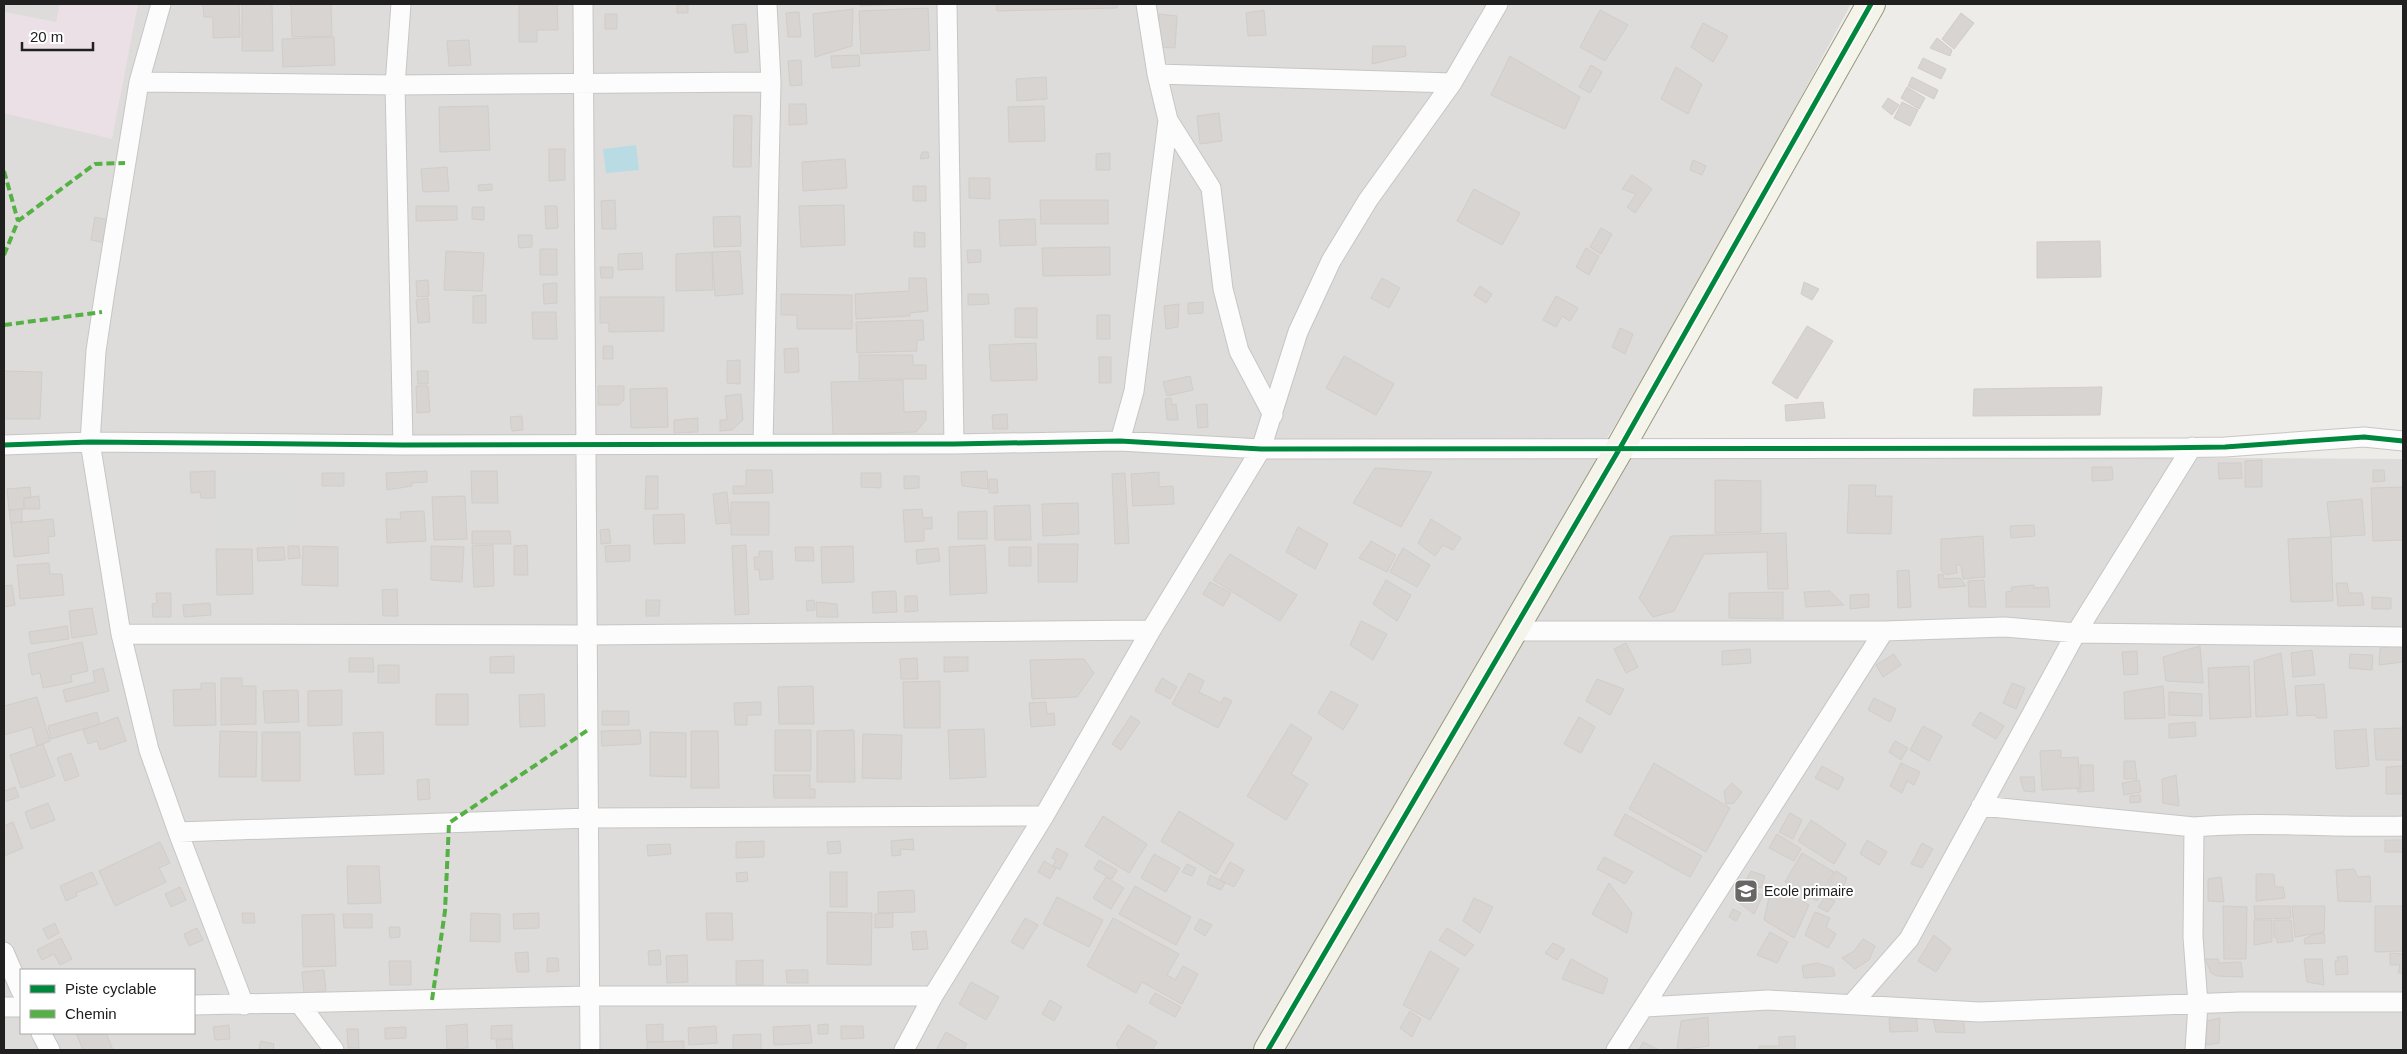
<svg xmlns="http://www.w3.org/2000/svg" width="2407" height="1054" viewBox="0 0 2407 1054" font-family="Arial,sans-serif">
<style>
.residential{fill:#dddcda;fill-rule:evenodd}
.industrial{fill:#ece0e7}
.religious{fill:#dcdcda}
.water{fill:#b8dbe4}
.building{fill:#d7d4d1;stroke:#d1cdc9}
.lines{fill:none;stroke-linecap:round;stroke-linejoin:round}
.street-casing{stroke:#c7c6c4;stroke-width:21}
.secondary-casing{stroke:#97987f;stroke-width:30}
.street{stroke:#fcfcfc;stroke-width:19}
.secondary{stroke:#f4f4eb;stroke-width:28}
.quiet{stroke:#55b145;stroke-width:4;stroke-dasharray:8 4;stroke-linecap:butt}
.cycleway-casing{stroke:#fff;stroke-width:8}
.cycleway{stroke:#00873e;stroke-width:5}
.labels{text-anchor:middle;stroke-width:4;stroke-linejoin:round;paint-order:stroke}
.poi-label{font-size:14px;fill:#202020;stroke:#fff;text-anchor:start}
</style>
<rect width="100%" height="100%" fill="#eeece8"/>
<path class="residential" d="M4,4H1851L1680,321L1597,454L2403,459V1050H4ZM21,970H194V1033H21Z"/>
<path class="industrial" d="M60,4H138L112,139L4,113V12L56,22Z"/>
<path class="religious" d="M296,473L300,542L218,545L217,476Z"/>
<path class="water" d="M636,145L639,170L606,173L603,149Z"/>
<path class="building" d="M203,4H239L240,37L213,38V17H204Z
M242,4H272L273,51H242Z
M291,4H331L332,36L292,37Z
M519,4H557L558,30H537V42H519Z
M677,4H688V13H677Z
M860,4H907L860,6Z
M996,4H1117V8L997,11Z
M928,8L930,50L861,54L859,11Z
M853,9L852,46L815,57L813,14Z
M1264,10L1266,35L1248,36L1246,13Z
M1600,10L1628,25L1605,61L1580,47Z
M799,12L801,37H788L786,13Z
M1961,13L1974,23L1954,49L1942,39Z
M605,14H617V29H605Z
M1159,14L1177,16L1175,48L1157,47Z
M1703,23L1728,36L1713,62L1691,47Z
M746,24L748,52L735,53L732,25Z
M334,37L335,65L283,67L282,39Z
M1937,38L1952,50L1950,56L1930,48Z
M469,40L471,65L449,66L447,41Z
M1373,46H1405L1406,56L1372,64Z
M859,55L860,66L832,68L831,56Z
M1510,56L1580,97L1565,129L1491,95Z
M1923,58L1946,69L1941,79L1918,68Z
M801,60L802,85L790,86L788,61Z
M1591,65L1602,72L1590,93L1579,87Z
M1676,67L1702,84L1688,114L1661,99Z
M1046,77L1047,99L1017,101L1016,79Z
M1912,77L1938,90L1934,99L1908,86Z
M1907,87L1925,98L1919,109L1901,98Z
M1888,98L1899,105L1892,115L1882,107Z
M1902,102L1918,110L1910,126L1894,118Z
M789,104H806L807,124L789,125Z
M488,106L490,150L440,152L439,107Z
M1044,106L1045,141L1009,142L1008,107Z
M1219,113L1222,141L1200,144L1197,116Z
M734,115L752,116L751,167H733Z
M549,149H565V180L549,181Z
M922,152H928L929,158L920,159Z
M1110,153V170H1096V154Z
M845,159L847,188L803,191L802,162Z
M1693,160L1706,166L1702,175L1690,170Z
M447,167L449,191L423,192L421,169Z
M1632,175L1652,189L1635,213L1627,207L1636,194L1622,189Z
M969,178H990V199L969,198Z
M492,184V190L479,191L478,185Z
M913,186H926V201H913Z
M1474,189L1520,213L1502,245L1457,221Z
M615,200L616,229H602L601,201Z
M1040,200H1108V224H1041Z
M844,205L845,245L801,247L799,206Z
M416,206H457V220L416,221Z
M545,206H557L558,228L546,229Z
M472,207H484V220L472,219Z
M740,216L741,246L714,247L713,217Z
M95,217L109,220L105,243L91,240Z
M1035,219L1036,245L1000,246L999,220Z
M1601,228L1612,234L1601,254L1590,247Z
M914,232L925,233V247H914Z
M518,235H532V247L519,248Z
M2100,241L2101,277L2037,278V242Z
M1110,247V275L1043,276L1042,248Z
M1586,248L1599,256L1589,275L1576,267Z
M540,249H557V275H540Z
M967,250H981V262L968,263Z
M446,251L484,253L482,291L444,290Z
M740,251L743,294L715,296L712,252Z
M712,252L713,290L676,291V254Z
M642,253L643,269L618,270V254Z
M600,267H613V278H601Z
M909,278H926L928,311L910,313V316L856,319L855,294L909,291Z
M1382,278L1400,288L1389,308L1371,298Z
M428,280L429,296L417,297L416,281Z
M1804,282L1819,289L1812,300L1801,294Z
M557,283V303L544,304L543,284Z
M1480,286L1492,294L1486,303L1474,295Z
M781,294L852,295V329H797V315H781Z
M968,294H988L989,304L968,305Z
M486,295V323H473V296Z
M1556,296L1578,308L1570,321L1562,316L1556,327L1543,320Z
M600,297H664V331L609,332V323H600Z
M428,298L430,322L418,323L416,300Z
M1203,302V313L1188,314V303Z
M1179,304L1178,327L1166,329L1164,306Z
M1015,308H1037V338L1015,337Z
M532,312H556L557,339H533Z
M1097,315H1110V339H1097Z
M923,320L924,340H917V351L857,353L856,322Z
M1807,326L1833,341L1797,399L1772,383Z
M1620,328L1633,334L1625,354L1612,347Z
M1036,343L1037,380L991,381L989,345Z
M603,346H613V359H603Z
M798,348L799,372L785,373L784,349Z
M859,355H913V365H926V379H859Z
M1344,356L1394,384L1376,415L1326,388Z
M1099,357H1111V383H1099Z
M740,360V384L727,383V361Z
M4,371L42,372L40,419H4Z
M417,371H428V384H418Z
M1190,376L1193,390L1167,396L1163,382Z
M903,380L904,412L926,411V420L916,432L833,435L831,382Z
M416,386H428L430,412L417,413Z
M598,386H624V400L619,405H598Z
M2102,387L2100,415L1973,416L1974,389Z
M667,388L668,427L631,428L630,389Z
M741,394L743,420L732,430L720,431V420H727L725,396Z
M1171,398L1172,405L1176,404L1178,420H1167L1165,399Z
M1823,402L1825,418L1786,421L1785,405Z
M1207,404L1208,427L1198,428L1196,405Z
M1007,414L1008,429H993L992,415Z
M522,416L523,430L512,431L510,417Z
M698,418V432L674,433V420Z
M2262,460V487H2245V461Z
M2218,463H2241L2242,478L2219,479Z
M2092,467H2112L2113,480L2092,481Z
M1375,468L1432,472L1401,527L1353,503Z
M746,470H772L773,493L733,494V486H746Z
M2373,470H2384L2385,481L2373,482Z
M215,471V498H201L200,492L191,493L190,472Z
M427,471V482L412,483V486L387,490L386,473Z
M471,471H497L498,503H472Z
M987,471L988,489L962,486L961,472Z
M1159,472V487L1173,486L1174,504L1133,506L1131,474Z
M322,473H344V486H322Z
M861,473H881V488L861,487Z
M1125,473L1129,543L1115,544L1112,474Z
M646,476H658V509H645Z
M904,476H919V488L904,489Z
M989,479H997L998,493H989Z
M1715,480L1761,481V532L1715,533Z
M1849,485H1876L1875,496H1892L1891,534L1847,533Z
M30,487L31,498H24V509L9,510L7,489Z
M2403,487V540L2373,541L2371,488Z
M727,492L730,523L716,524L713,494Z
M39,496L40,509H24V498Z
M465,496L467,539L434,540L432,497Z
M2362,499L2365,535L2331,537L2327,502Z
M731,502H769V535H731Z
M1078,503L1079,534L1043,536L1042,504Z
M1030,505L1031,540H995L994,506Z
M22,509V522L11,523L9,510Z
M922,509L923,518L932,517V529H924V541L905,542L903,510Z
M424,511L426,541L387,543L386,519H401L400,512Z
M987,511V539H958V512Z
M684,514L685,543L654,544L653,515Z
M53,519L55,536L48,537L49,553L14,557L11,523Z
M1431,519L1461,538L1453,550L1443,545L1435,556L1418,543Z
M2034,525L2035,536L2011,538L2010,526Z
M1298,527L1328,544L1315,569L1286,552Z
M609,529L611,543L601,544L600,530Z
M472,531H510L511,544H472Z
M1786,533L1788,589H1768L1767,552L1704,554L1674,611L1653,617L1639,598L1671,536Z
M1983,536L1985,577L1963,579L1961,565H1956L1957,573L1946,575L1941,570V539Z
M2331,537L2333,601L2291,602L2288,539Z
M1371,541L1396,555L1387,572L1359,558Z
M1038,544H1078L1077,582H1038Z
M493,545L494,586L474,587L472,546Z
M527,545L528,575H514V546Z
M630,545V561L606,562L605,546Z
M746,545L749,614L735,615L732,546Z
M985,545L987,593L950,595L949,547Z
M288,546H299L300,558L288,559Z
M303,546L338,547V586L302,585Z
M431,546L464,547L462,582L431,580Z
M853,546L854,582L822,583L821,547Z
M284,547L285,560L258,561L257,548Z
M795,547H813L814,561H796Z
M1009,547H1031V566H1009Z
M938,548L940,561L917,564L916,550Z
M1403,548L1430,565L1417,587L1390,572Z
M216,549H252L253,594L217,595Z
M759,551H772L773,579L760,580L759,569L755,570L754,557H759Z
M1230,554L1297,595L1280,621L1213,580Z
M49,563L50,574H62L64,595L20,599L17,565Z
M1909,570L1911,607L1898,608L1897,571Z
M1943,574L1944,579L1960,578L1966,586L1939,588L1938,575Z
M1386,580L1411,595L1397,621L1373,604Z
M1984,580L1986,607H1969L1968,581Z
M1210,582L1231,593L1223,606L1203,594Z
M2336,583H2347L2349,593H2362L2364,605L2338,606Z
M12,585L15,605L4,607V586Z
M2034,585V588L2048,587L2050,607H2006V592L2012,591L2011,587Z
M397,589L398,616H383L382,590Z
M896,591L897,612L873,613L872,592Z
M1830,591L1844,605L1806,607L1804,592Z
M1783,592V619L1729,618V593Z
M156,593H171V617H153L152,604L157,603Z
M1869,594V607L1850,609V595Z
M905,596H917L918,611L905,612Z
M2372,597L2391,598V609H2372Z
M646,600H660L659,616H646Z
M814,600L815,610L807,611L806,601Z
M816,602L837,604L838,617H817Z
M210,603L211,615L184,617L183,605Z
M92,608L97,634L72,638L69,611Z
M1361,621L1387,634L1373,660L1350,645Z
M67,626L69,639L31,644L29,632Z
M82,642L88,671L71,675L72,682L43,688L40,673L32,675L28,654Z
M1626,643L1638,667L1626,673L1614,649Z
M2402,645L2403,662L2379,665L2380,648Z
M2200,646L2203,683L2166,681L2163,657Z
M1750,649L1751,663L1722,665V651Z
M2312,650L2315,675L2293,677L2291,653Z
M2137,651L2138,674L2124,675L2122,652Z
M2281,653L2288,715L2256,717L2254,661Z
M1894,654L1901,665L1883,677L1876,665Z
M2350,654L2373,655L2372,670L2349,668Z
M514,656V673H490V657Z
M944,657H968V671L944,672Z
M349,658H373L374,672H349Z
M917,658L918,679H901L900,659Z
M1084,659L1094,673L1077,697L1032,699L1030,660Z
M378,665H399V683H378Z
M2249,666L2251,717L2210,719L2208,668Z
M103,668L109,691L66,702L63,690L95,682L93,671Z
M1189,673L1204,681L1199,692L1221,703L1224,697L1232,701L1218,728L1172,704Z
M221,678H242V686H256V724L221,725Z
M1162,678L1177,687L1170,699L1155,691Z
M1597,679L1624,689L1610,715L1586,701Z
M940,681V728H904L903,682Z
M201,683H215L216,725L174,726L173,690L201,689Z
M2012,683L2025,688L2016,709L2003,703Z
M2324,684L2327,718H2317L2315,715L2297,716L2295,686Z
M813,686L814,724H779L778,687Z
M2163,686L2165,718L2125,719L2124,692Z
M298,690L299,722L265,723L263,691Z
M342,690V725L308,726V691Z
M1331,691L1358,705L1343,730L1318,713Z
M2169,692L2202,694V716L2169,715Z
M436,694H468V725H436Z
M544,694L545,726L520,727L519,695Z
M37,697L50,741L37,746L32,727L4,735V706Z
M1874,698L1896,709L1890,722L1868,710Z
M761,702V715H747V725H735L734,703Z
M1046,702L1047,714L1054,713L1055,725L1031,727L1029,703Z
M602,711H629V725H602Z
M97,712L100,724L51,739L48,726Z
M1980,712L2004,726L1996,739L1972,725Z
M1131,716L1140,722L1121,750L1112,744Z
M118,717L126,741L100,750L97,741L88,744L83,730Z
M1579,717L1595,727L1581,753L1564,744Z
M2195,722L2196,736L2169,738V724Z
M1291,724L1312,738L1291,774L1308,784L1286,820L1247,796Z
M1923,726L1942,736L1929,761L1910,750Z
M2403,728V760H2376L2374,729Z
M984,729L986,777L950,779L948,730Z
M2366,729L2369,766L2336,769L2334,731Z
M640,730L641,744L602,746L601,731Z
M775,730H811V771H775Z
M854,730L855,782H817V731Z
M220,731L257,732L256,777H219Z
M691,731H718L719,788H691Z
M262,732H300V781H262Z
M383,732L384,774L355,775L353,733Z
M650,732L686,733V777L650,776Z
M863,734L902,735L901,779L862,778Z
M1895,741L1908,748L1901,760L1889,752Z
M43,744L55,776L21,788L10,755Z
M2061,750V758L2078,757L2080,788L2042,790L2040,751Z
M71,753L79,776L65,781L57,758Z
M2124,761H2135L2137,779H2124Z
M1654,763L1730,808L1706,852L1629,809Z
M1901,763L1920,772L1914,785L1907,781L1902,793L1890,786Z
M2080,765H2093L2094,791L2078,792L2077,789L2081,788Z
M1822,766L1844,778L1838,790L1815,778Z
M2403,766V794H2386V767Z
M773,775H810V789H815V798H774Z
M2176,775L2179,806L2163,803L2162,779Z
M2020,777H2034L2035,792L2024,791Z
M429,779L430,799L418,800L417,780Z
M2139,780L2141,792L2124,795L2122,783Z
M1732,783L1742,792L1734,803L1726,804L1724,791Z
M4,787L5,791L15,787L19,797L4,802Z
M2140,795L2141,802L2130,803V796Z
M48,803L55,820L31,829L25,812Z
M1179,811L1234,844L1216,874L1161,841Z
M1790,813L1802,820L1793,839L1779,832Z
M1625,814L1702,856L1690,877L1614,835Z
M1103,816L1147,844L1129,873L1085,846Z
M1811,820L1846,844L1834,864L1798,841Z
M13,822L23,848L4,856V826Z
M1777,834L1801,849L1794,861L1769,848Z
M913,839L914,850L900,849L901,855L892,856L891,841Z
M1867,840L1887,852L1879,865L1860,854Z
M2385,840H2403V852H2385Z
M764,841V857L736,858V842Z
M840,841L841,853L828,854L827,842Z
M160,842L170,863L159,868L166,882L115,906L99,871Z
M1922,843L1933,849L1922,868L1911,864Z
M670,844L671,854L648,856L647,845Z
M1057,848L1068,854L1060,870L1053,866L1056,860L1052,858Z
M1802,853L1834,872L1817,901L1785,882Z
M1154,854L1180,868L1166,892L1141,878Z
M1604,857L1633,872L1625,884L1597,869Z
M1099,860L1117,870L1112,879L1094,869Z
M1044,861L1056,868L1050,879L1038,872Z
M1230,862L1244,870L1234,887L1220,880Z
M1187,864L1196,868L1192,876L1182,872Z
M347,866H379L381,903L348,904Z
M2354,869L2358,877L2370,876L2371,902L2338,901L2336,870Z
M1751,871L1765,876L1761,888L1745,882Z
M1836,871L1847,878L1839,897L1826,891Z
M92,872L98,884L76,893L77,896L66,901L60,886Z
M747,872L748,881L737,882L736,873Z
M830,872H847V907H830Z
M2256,874H2274L2275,887H2283L2285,898L2256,901Z
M1210,875L1225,883L1221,890L1207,884Z
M1106,877L1124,888L1111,909L1093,898Z
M2221,877L2224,902L2208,901V879Z
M1609,883L1632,913L1627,933L1592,914Z
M1772,884L1809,905L1794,938L1764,920Z
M1135,886L1191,917L1176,945L1119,914Z
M180,887L186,900L171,907L165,894Z
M1744,889L1763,895L1754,914L1734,899Z
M914,890L915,912L878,913V892Z
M1057,897L1103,920L1089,947L1043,924Z
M1825,897L1835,901L1828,912L1818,907Z
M1474,898L1493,907L1480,933L1463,921Z
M2223,906L2247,907L2246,959H2224Z
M2254,906H2290L2291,918L2255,919Z
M2292,906H2325L2324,932L2295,937Z
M2375,906H2403V951L2375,952Z
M1733,909L1741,913L1736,921L1729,917Z
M827,912L872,913L871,965L827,964Z
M1815,912L1830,918L1826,927L1836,934L1828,948L1805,935Z
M242,913H254L255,923H243Z
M471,913L500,914V942L470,941Z
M539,913V928L514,929L513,914Z
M706,913H732L733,940H707Z
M893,913V927L875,928V914Z
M334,914L336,966L303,967L302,915Z
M343,914H372V928H344Z
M1025,918L1038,925L1023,949L1011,942Z
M1113,918L1179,954L1167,975L1175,980L1183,966L1198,974L1182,1004L1142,982L1136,993L1087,966Z
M1200,919L1212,925L1205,936L1194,929Z
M2254,920H2272V942L2254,945Z
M2274,920H2291L2293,941L2277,943V939L2274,937Z
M55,923L59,933L48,939L43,929Z
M389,927H400V937L390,938Z
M197,928L203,940L189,946L184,934Z
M1447,928L1474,945L1465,956L1439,940Z
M926,931L928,949L913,950L911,932Z
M1770,932L1788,942L1777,963L1757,955Z
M2324,933L2325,943L2305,944L2304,939L2312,935Z
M1934,935L1951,949L1936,972L1918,961Z
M61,938L72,959L60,965L54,954L42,960L37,950Z
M1863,939L1875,946L1869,960L1855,969L1842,958L1854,951Z
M1553,943L1565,949L1557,960L1545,953Z
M660,950L661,965H649L648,951Z
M1430,951L1459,969L1430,1020L1403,1005Z
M528,952L529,972H517L515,953Z
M2390,953L2403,954V973H2398L2400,965H2390Z
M687,955L688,982L667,983L666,956Z
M2347,956L2348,974L2336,975L2335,961H2338L2337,957Z
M547,958H558L559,971L547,972Z
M1571,959L1608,979L1603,994L1562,979Z
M2205,959H2218L2219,963L2241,962L2243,977L2217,976L2211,973Z
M2304,959H2322L2324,985L2307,982Z
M763,960V985H736V961Z
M389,961H411V985H390Z
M1817,963L1833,968L1835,976L1804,978L1802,966Z
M324,970L326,991L304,994L302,972Z
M786,970H808V983H787Z
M971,982L999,997L986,1020L959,1004Z
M1155,993L1181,1007L1175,1017L1149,1003Z
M1050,1000L1062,1007L1054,1021L1042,1014Z
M1410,1011L1421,1019L1412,1037L1400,1028Z
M1708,1017L1709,1046L1677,1050L1681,1021Z
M1963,1017L1965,1033L1936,1032L1933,1018Z
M1889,1018H1916L1918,1031L1890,1032Z
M2220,1018L2219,1043L2206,1045L2207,1021Z
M467,1024L468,1048L447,1049L446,1026Z
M663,1024V1042H647L646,1025Z
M828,1024V1034H818V1025Z
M229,1025L230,1039L215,1040L213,1027Z
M512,1025V1039H491V1026Z
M810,1025L812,1043L774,1045L773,1027Z
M1128,1025L1157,1042L1152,1050H1121L1116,1045Z
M716,1026L717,1043L689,1045L688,1028Z
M841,1026H863L864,1038L841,1039Z
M406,1027V1038L385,1039V1028Z
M347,1029H358L359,1048H348Z
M946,1032L967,1044L963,1050H936Z
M76,1033H106L113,1050H83Z
M761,1034V1050H733V1035Z
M1795,1036V1050H1759V1046H1779V1037Z
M512,1039L513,1050H497L496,1040Z
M261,1041L274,1044L273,1050L259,1049Z
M684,1041V1050H647V1042Z
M1643,1042L1659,1050H1639Z"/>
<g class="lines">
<g class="street-casing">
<path id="street" d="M161,4L139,82L105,291L96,351L90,442L121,634L149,750L178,832L244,1005
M401,4L395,85L403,445
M583,4L590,1050
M947,4L954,444
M1157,74L1452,83
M139,82L395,85L771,82
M1168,120L1211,188L1223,289L1239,351L1273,415
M1120,441L1134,391L1168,120L1157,74L1146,4
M763,444L771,82L767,4
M4,445L90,442L403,445L954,444L1120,441L1261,449L2154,448L2225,447L2364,437L2403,441
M1514,631H1884L2005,627L2076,633L2403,637
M121,634L587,635L1151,630
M1981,806L2194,827
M178,832L589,818L1044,816
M4,952L21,991
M299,1003L334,1050
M1852,1004L1909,939L2076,633L2192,447
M194,1005L590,996H933
M4,1007H21
M1645,1007L1768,1000L1979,1012L2240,1002H2403
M41,1033L50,1050
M904,1050L933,996L1044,816L1151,630L1261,449L1298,332L1331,261L1368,200L1452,83L1498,4
M1616,1050L1884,631
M2195,1050L2198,1004L2193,937L2194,827C2263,821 2333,828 2403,826"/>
</g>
<g class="secondary-casing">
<path id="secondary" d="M1268,1050L1620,448L1871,4"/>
</g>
<use href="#street" class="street"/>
<use href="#secondary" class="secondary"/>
<path class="quiet" d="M4,171L18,221
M4,255L18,221L95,164L125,163
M4,325L102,312
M432,1000L445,911L449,823L588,730"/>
<g class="cycleway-casing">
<path id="cycleway" d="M4,445L90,442L403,445L954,444L1120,441L1261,449L2154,448L2225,447L2364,437L2403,441
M1268,1050L1620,448L1871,4"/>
</g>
<use href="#cycleway" class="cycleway"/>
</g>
<defs>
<g id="school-square" transform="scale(1.25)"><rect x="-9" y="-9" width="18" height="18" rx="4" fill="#686766" stroke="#fff"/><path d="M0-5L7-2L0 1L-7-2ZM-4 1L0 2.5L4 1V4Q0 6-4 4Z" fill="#fff"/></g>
</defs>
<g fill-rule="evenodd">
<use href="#school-square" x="1746" y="891"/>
</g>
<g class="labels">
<g class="poi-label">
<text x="1764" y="896">Ecole primaire</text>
</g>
</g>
<rect width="2407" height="1054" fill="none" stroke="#202020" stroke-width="10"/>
<rect x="20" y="969" width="175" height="65" fill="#ffffff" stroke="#a6a6a6"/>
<rect x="30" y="985" width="25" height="8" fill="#00873e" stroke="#a6a6a6"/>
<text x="65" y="994" font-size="15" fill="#202020">Piste cyclable</text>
<rect x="30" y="1010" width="25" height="8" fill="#55b145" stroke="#a6a6a6"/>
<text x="65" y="1019" font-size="15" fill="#202020">Chemin</text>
<path d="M22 42v8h71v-8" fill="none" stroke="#202020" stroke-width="2.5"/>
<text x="30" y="42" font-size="15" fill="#202020" stroke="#ffffff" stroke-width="4" paint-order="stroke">20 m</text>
</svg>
